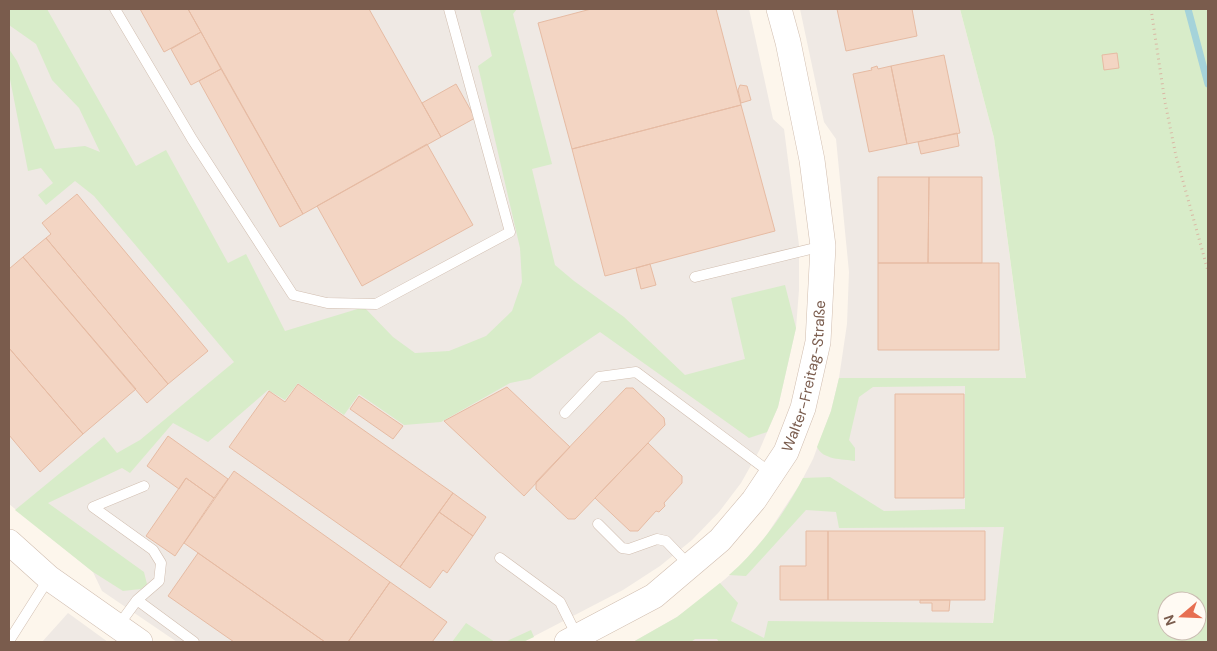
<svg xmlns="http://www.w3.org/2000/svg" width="1217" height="651" viewBox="0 0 1217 651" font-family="'DM Sans',sans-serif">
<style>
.industrial{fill:#efe9e4}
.green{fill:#d8ecc9;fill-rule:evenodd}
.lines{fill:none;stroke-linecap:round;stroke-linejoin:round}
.stream{stroke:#a5d3da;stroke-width:7}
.building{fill:#f3d5c3;stroke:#e6bba3}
.service-casing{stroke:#d1beb0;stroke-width:11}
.tertiary-casing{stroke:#d1beb0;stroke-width:26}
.path{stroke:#d9b8a5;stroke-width:3;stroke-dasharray:1 4;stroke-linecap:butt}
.service{stroke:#fff;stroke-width:10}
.tertiary{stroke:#fff;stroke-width:25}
.labels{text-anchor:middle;stroke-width:4;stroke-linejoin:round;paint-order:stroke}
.street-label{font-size:15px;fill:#7a5c4d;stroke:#fffaf3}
</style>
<rect width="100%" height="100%" fill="#fdf6ec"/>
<path class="industrial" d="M9,9H749L773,119L784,129L799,245V290L796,328L778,407L759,451L741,483L719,512L692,540L660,566L623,590L523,642H177L102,591L93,572L9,504Z
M800,9H960L994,138L1026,379L990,642H633L677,617L703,598L739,567L766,536L800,484L813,459L831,411L839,378L847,324L849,272L836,139L824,122Z
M68,613L108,642H42Z"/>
<path class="green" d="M9,9H47L136,166L166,150L228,263L246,254L285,331L364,307L393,337L415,353L449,351L486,336L512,311L522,282L520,248L478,66L492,56L480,10L517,9L513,14L552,164L532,169L555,265L574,281L624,317L685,375L745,359L731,298L785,285L796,328L778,407L767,432L749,438L600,332L530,379L510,383L441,422L404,425L359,394L344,415L298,383L285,400L268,390L208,442L173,423L130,473L122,468L48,503L144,572L147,584L141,589L123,591L93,572L15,510L104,437L117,453L140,440L234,362L94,196L75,181L46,205L38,195L53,183L41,168L28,171L9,74V49L17,61L55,149L85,146L100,152L79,108L52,80L36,44L9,25Z
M960,9H1208V642H719L717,639H695L691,642H633L677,617L720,583L738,603L731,621L764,638L768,621L993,623L1004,527L839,528L836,512L806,510L746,576L729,575C760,548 784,514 803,478L830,477L884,511L965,509V386L873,387L859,397L849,440L855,448V461C842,459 823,460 817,447L831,411L839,378H1026L994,138ZM1167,601H1197V631H1167Z
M466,623L495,642H452Z
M531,630L534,637L523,642H505Z"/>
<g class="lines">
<path class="stream" d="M1188,9L1208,84"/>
</g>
<path class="building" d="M140,9H188L201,32L164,52Z
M188,9H369L441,137L303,214Z
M591,9H716L741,105L572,149L538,23Z
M837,9H912L917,36L846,51Z
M201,32L221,69L191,85L171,49Z
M1117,53L1119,68L1104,70L1102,55Z
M944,55L960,133L907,144L891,66Z
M877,66L878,69L891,66L907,144L869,152L853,74L872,70L871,68Z
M221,69L303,214L280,227L199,81Z
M456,84L475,118L441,137L422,103Z
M740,85L747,86L751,100L741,103L738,90Z
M741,105L775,231L605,276L572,149Z
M957,133L959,146L921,154L918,142Z
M427,144L473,225L362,286L317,206Z
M878,177H929L928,263H878Z
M929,177H982V263H928Z
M77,194L208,351L168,384L46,238L51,234L42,223Z
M46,238L168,384L147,403L23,257Z
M23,257L136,389L83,434L9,348V269Z
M878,263H999V350H878Z
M650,264L656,285L641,289L636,268Z
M9,348L83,434L40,472L9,435Z
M298,384L453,493L400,567L229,447L269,391L285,402Z
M507,387L570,447L524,496L444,421Z
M626,388H633L664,418L665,425L575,519H568L536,489V482Z
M895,394H964V498H895Z
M359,396L403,426L393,439L350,409Z
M168,436L228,479L214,498L186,478L179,489L147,466Z
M648,443L682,476V483L664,503L665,506L659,512L656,511L638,531H630L595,498Z
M234,471L390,582L348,642H325L184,543Z
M186,478L214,498L175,556L146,536Z
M453,493L486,517L473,536L439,512Z
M439,512L473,536L447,573L443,570L430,588L400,567Z
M806,531H828V600H780V566H806Z
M828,531H985V600H828Z
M198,553L325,642H234L168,596Z
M390,582L447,622L432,642H348Z
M920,600H950L949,611H932V603H920Z"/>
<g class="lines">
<g class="service-casing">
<path id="service" d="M115,9L192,139L293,295L327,303L376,304L510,232L449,9
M695,277L823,246
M565,413L599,377L636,372L771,473
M598,524L622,548L629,549L657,539L666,541L690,566
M500,558L560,602L577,636
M137,600L194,642
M118,626L137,600L159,581L161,563L153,550L93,507L144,486
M9,641L49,578"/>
</g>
<g class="tertiary-casing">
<g id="tertiary">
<path d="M9,542L49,578L140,642"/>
<path id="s1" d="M567,642L654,596L720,540L754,500L786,452L803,408L818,342L823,246L812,160L788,42L779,9"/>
</g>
</g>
<path class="path" d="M1151,9L1165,102L1176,156L1208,271"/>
<use href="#service" class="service"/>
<use href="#tertiary" class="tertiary"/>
</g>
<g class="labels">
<g class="street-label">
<text dy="5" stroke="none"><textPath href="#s1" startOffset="374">Walter-Freitag-Straße</textPath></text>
</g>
</g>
<rect width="1217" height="651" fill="none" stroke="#7a5c4d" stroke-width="20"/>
<g transform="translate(1182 616) rotate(251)"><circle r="24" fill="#fffaf3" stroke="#cabbb1"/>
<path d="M0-4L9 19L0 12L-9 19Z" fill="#e76f51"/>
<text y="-8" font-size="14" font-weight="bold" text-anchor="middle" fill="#7a5c4d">N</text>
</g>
</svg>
